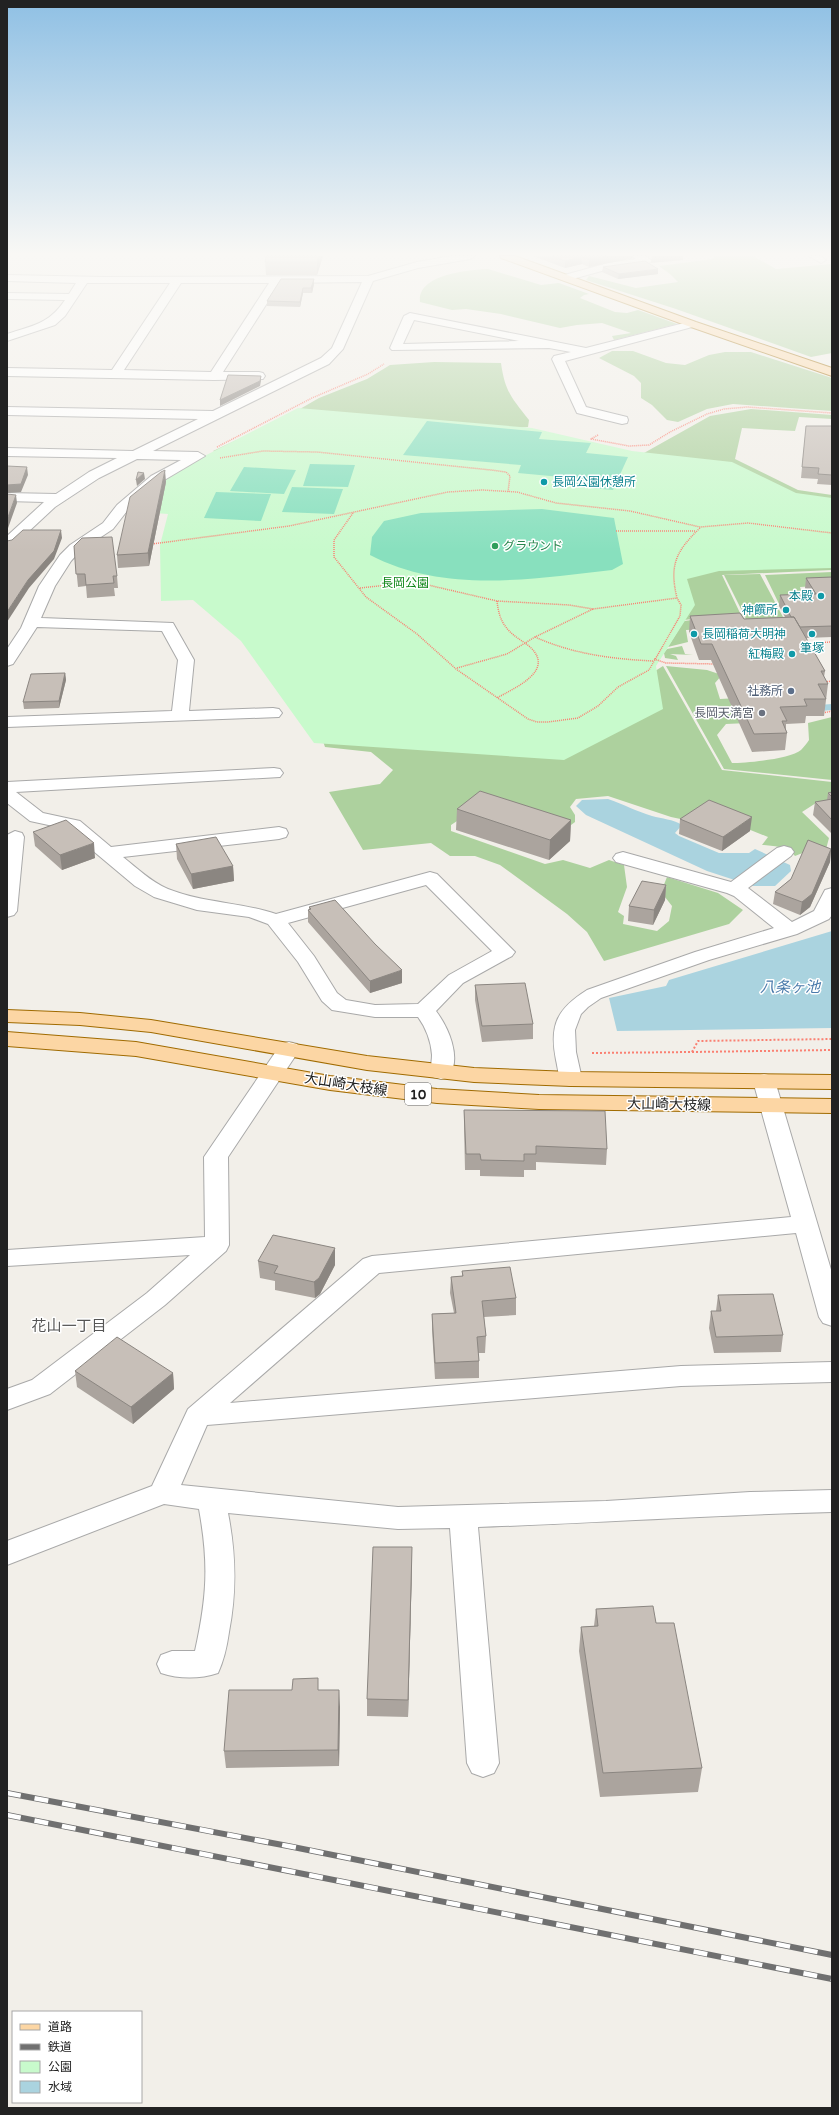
<svg xmlns="http://www.w3.org/2000/svg" width="839" height="2115" viewBox="0 0 839 2115" font-family="'Varela Round','Noto Sans JP',sans-serif">
<style>
.forest{fill:#add19e}
.park{fill:#c8facc}
.pitch{fill:#88e0be}
.water{fill:#aad3df}
.lines{fill:none;stroke-linecap:round;stroke-linejoin:round}
.stream{stroke:#aad3df;stroke-width:6}
.minor-casing{stroke:#a9a9a9;stroke-width:2}
.major-casing{stroke:#a06b00;stroke-width:2}
.path-far1{stroke:#fa8072;stroke-width:1.5;stroke-dasharray:1 1;stroke-linecap:butt}
.path{stroke:#fa8072;stroke-width:2;stroke-dasharray:2 2;stroke-linecap:butt}
.minor{fill:#fff;fill-rule:evenodd}
.major{fill:#fcd6a4;fill-rule:evenodd}
.rail-casing{stroke:#707070;stroke-width:6}
.rail{stroke:#fff;stroke-width:4.5;stroke-dasharray:14;stroke-linecap:butt}
.wall{fill:#aba49e}
.shaded-wall{fill:#8b8681}
.building{fill:#c7bfb8;stroke:#8b8681}
.culture-dot{fill:#0f9aa8;stroke:#fff;stroke-width:1.5}
.leisure-dot{fill:#2e9e5b;stroke:#fff;stroke-width:1.5}
.service-dot{fill:#5c6f8a;stroke:#fff;stroke-width:1.5}
.worship-dot{fill:#6b7280;stroke:#fff;stroke-width:1.5}
.labels{text-anchor:middle;stroke-width:3;stroke-linejoin:round;paint-order:stroke}
.far-culture-label{font-size:12px;fill:#0d838f;stroke:#fff;text-anchor:end}
.far-leisure-label{font-size:12px;fill:#27864d;stroke:#fff;text-anchor:start}
.far-park-label{font-size:12px;fill:#0c8416;stroke:#fff}
.far-service-label{font-size:12px;fill:#4e5e75;stroke:#fff;text-anchor:end}
.far-worship-label{font-size:12px;fill:#5b616d;stroke:#fff;text-anchor:end}
.shield{fill:#fff;stroke:#646464;stroke-width:1}
.shield-label{font-size:13px;font-weight:bold;fill:#222}
.street-label{font-size:14px;fill:#222;stroke:#fff}
.water-label{font-size:15px;font-style:italic;fill:#4a7aab;stroke:#fff}
.neighbourhood-label{font-size:15px;fill:#555;stroke:#fff}
</style>
<rect width="100%" height="100%" fill="#f2efe9"/>
<path class="forest" d="M715,256H753L776,269L832,264V353L811,357L676,309L586,280L589,276L636,288L678,282L670,274L659,266L713,259Z
M488,269L541,285L559,283L589,294L584,295L580,298L615,312L627,313L638,310L677,324L614,340L612,336L631,333L602,323L577,325L560,328L501,314L466,309L452,310L420,302C417,274 469,270 488,269Z
M612,351H633L666,363L685,365L709,355L725,352H751L832,378V411L733,404L707,409L678,422L667,420L652,405L641,398V383L634,376L599,358Z
M434,362L501,363C505,392 512,398 529,420L528,427L218,454L213,451L286,417L319,398L367,379L390,365Z
M751,409L832,415V419L799,417L795,431L742,428L735,459L798,490L832,495V530L635,458L710,416Z
M832,536V570L722,575L740,613L684,620V553Z
M832,572V585L800,587L804,600L780,606L765,575Z
M760,574L791,632L755,637L724,575Z
M742,614L747,627L686,630L688,642L668,647L684,621Z
M682,646L685,654L693,655L670,654L676,656L678,660L665,658L664,653L667,649Z
M663,666L722,770L832,782V801L816,803L802,812L829,838L825,853L805,852L795,856C788,846 773,846 762,845L768,837L706,812L690,821L671,817L608,796L576,799L570,807L575,815V822L567,828L477,808L451,825V831L545,864L563,860L590,868L609,860L624,865L627,887L618,912L624,916L623,924L657,931L669,921L672,906L661,892L667,877L718,893L743,910L729,924L604,961L587,932L567,914L500,865L475,856H450L431,843L363,850L329,792L380,784L393,770L371,752L325,747L314,715L625,690Z
M666,666L707,670L722,675L715,683L720,699L771,696L748,723L726,724L717,735L732,763C746,763 791,759 801,750C804,747 807,743 809,740L808,723L832,717V780L724,769Z"/>
<path class="park" d="M298,408L532,428L632,451L732,462L796,493L832,498V568L719,571L687,579L695,605L656,666L663,709L564,760L314,743L241,641L193,600L161,601L160,545L168,514L127,511L161,481L189,464Z"/>
<path class="pitch" d="M427,421L542,432L539,439L591,443L586,453L628,457L613,490L569,486L572,478L518,473L521,465L403,455Z
M310,464L355,465L348,487L303,486Z
M244,467L296,470L284,494L230,491Z
M292,487L343,489L334,514L282,512Z
M216,492L271,494L261,521L204,518Z
M542,509L614,518L623,564L612,570C530,579 445,594 370,555L372,537L384,521L421,513Z"/>
<path class="water" d="M608,799C623,804 638,812 652,816C662,819 673,819 682,825L675,833L679,836L719,853H749L755,849L790,865L791,871L775,886H753L707,871L586,815L576,806L582,800Z
M832,931V1028L617,1031L609,998L666,986L669,980Z"/>
<g class="lines">
<path class="stream" d="M819,708L832,707"/>
<g class="minor-casing">
<path id="minor" d="M452,256H475L470,259L418,268L373,281L343,349L329,364L153,451L198,452L205,456L161,482L127,511L113,529L80,551L71,561L55,586L41,618L173,623L194,660L189,711L273,708L279,709L282,713L279,717L7,727V717L172,711L178,660L162,631L37,627L13,664L7,666V649L21,628L39,586L60,555L70,545L103,523L117,505L151,476L181,460L137,459L99,478L55,507L12,547L7,548V536L44,502L7,501V493L56,494L89,472L117,458L7,456V448L133,451L198,419L7,415V407L213,411L321,358L332,348L362,282L280,283L223,372H259L263,373L265,376L263,379L214,380L7,376V368L112,370L170,283H87L65,316L55,325L7,341V334C33,325 48,325 65,300L7,299V293L69,294L76,283L7,281V275L104,277L368,276L417,262ZM181,283H269L211,372L124,370Z
M633,256H646L652,261L647,264L609,269L565,281L560,278L561,276L608,263L636,259Z
M809,256H821L826,260L821,263Z
M410,313L586,348L692,321L698,324L696,326L565,361L586,407L627,417L628,420L627,423L622,424L577,413L552,359L554,356L571,352L549,348L392,350L390,348L404,316ZM414,320L519,341L403,344Z
M274,768L280,769L283,773L280,777L16,792L43,813L80,821L111,847L279,827L286,829L288,833L286,837L279,839L123,857C137,868 151,882 168,889C203,903 241,902 276,914L430,872L437,874L515,952L512,956L463,983L436,1011C448,1027 462,1057 449,1077L441,1079L433,1077C429,1070 432,1063 432,1055C431,1041 426,1028 418,1017H375L332,1010L322,1001L298,962L268,924L249,917L197,910L154,897L135,886L67,829L30,821L7,803V782ZM426,885L492,951L449,975L418,1004L375,1005L346,1000L337,993L314,956L288,923Z
M15,831L22,833L24,837L17,911L14,915L7,917V835Z
M784,846L791,848L794,852L791,856L748,888L792,922L814,911L825,890L832,888V915L829,919L797,934L709,960L601,998L588,1007L581,1014L575,1030L576,1052L582,1079L579,1084L571,1086L563,1084C558,1077 558,1068 556,1060C549,1025 557,1009 587,990L695,952L774,928L734,896L727,893L616,862L613,858L616,854L623,852L731,882L777,848Z
M289,1042L297,1044L300,1049L228,1157L229,1245L226,1251L165,1305L50,1394L7,1410V1389L32,1380L147,1293L190,1255L7,1266V1250L205,1237L204,1157L281,1044Z
M764,1074L772,1076L775,1081L832,1273V1326L823,1323L819,1317L796,1233L379,1273L230,1403L681,1366L832,1362V1382L681,1386L207,1425L181,1485L398,1507L606,1501L750,1492L832,1490V1512C714,1515 596,1523 478,1527L499,1763L494,1773L483,1777L472,1773L467,1763L450,1528L398,1529L228,1513C236,1554 237,1591 229,1632C227,1646 224,1660 218,1673C200,1679 179,1679 161,1673L157,1664L161,1655L172,1651H195C207,1596 209,1564 199,1509L164,1504L7,1565V1541L152,1486L188,1409L363,1259L372,1256L791,1217L753,1081L756,1076Z"/>
</g>
<g class="major-casing">
<path id="major" d="M500,256H515L696,322L832,368V376L688,326L501,258Z
M7,1010L80,1013L151,1020L367,1056L474,1068L571,1072L832,1075V1089L571,1086L474,1082L367,1070L151,1032L80,1025L7,1022Z
M7,1032L136,1042L330,1076L437,1089L539,1095L832,1099V1113L539,1109L437,1103L330,1090L136,1056L7,1046Z"/>
</g>
<path class="path-far1" d="M598,435L591,439L629,446L649,445L670,432L707,414L724,409L747,407L832,413
M217,447L312,398L368,374L384,364
M220,458L263,451L317,452L491,470L506,472L510,476L508,492
M353,513L334,540V557L366,597L417,634L456,669L528,719L537,722H548L578,718L598,706L618,687L649,670L680,616L681,605L677,598
M616,531H695
M152,544L289,526L448,492L482,490L517,492L556,503L630,511L700,527L748,523L832,533
M360,588L406,583L428,585L497,601L569,605L593,609L677,598C669,565 676,551 700,528
M497,601C498,610 500,620 506,627C512,636 522,640 530,647C556,671 514,688 497,698
M535,637C573,654 612,659 653,661
M807,643L832,642
M654,659L666,663L715,664
M457,668L507,654L535,637L593,609
M825,682L832,681
M823,713L832,711"/>
<path class="path" d="M692,1052L832,1050
M592,1053L692,1052L698,1041L832,1039"/>
<use href="#minor" class="minor"/>
<use href="#major" class="major"/>
<g class="rail-casing">
<path id="rail" d="M7,1793L288,1846L832,1955
M7,1815L832,1979"/>
</g>
<use href="#rail" class="rail"/>
</g>
<path class="wall" d="M266,256H323L317,275H266L265,262Z
M533,256H633V258L589,267L582,264L565,268Z
M603,267L658,274L618,279L602,272Z
M314,284L312,293H303L300,307L267,306V301Z
M806,426H832V485L817,484L818,479L801,478Z
M166,482L149,566L118,568L117,555Z
M74,546L117,576L118,588H114L115,596L87,598L86,586L78,587Z
M832,577V637L806,638L825,671L824,677L828,684L824,716H806L805,723L786,724V730L787,733L785,750L752,752L711,660H699L689,632L690,616L744,619L785,617L779,606L780,595L808,594L805,588L806,578Z
M65,673L66,680L59,708L24,709L23,702Z
M832,792V834L813,815L815,802L827,800L828,793Z
M457,809L571,820L570,841L549,860L456,830Z
M680,819L750,831L722,851L679,834Z
M33,832L95,858L62,870L35,846Z
M176,844L233,866L234,881L193,889L177,859Z
M831,849L830,862L810,907L800,915L773,904L775,892L791,879Z
M666,885L665,900L653,925L628,921L629,906Z
M309,907L402,983L370,993L308,922V910H309Z
M475,985L533,1024V1039L482,1042L475,1000Z
M464,1110L607,1149L606,1165L536,1162V1170H524V1177L480,1176V1170H465L464,1125Z
M258,1261L335,1265L320,1294L315,1298L275,1290V1281L260,1278Z
M462,1271L516,1298V1315L484,1317L486,1336L485,1353H478L479,1361V1378L435,1379L432,1330V1314L454,1313L450,1293L451,1277L462,1276Z
M718,1295L783,1335L781,1352L714,1353L709,1328L711,1311H716Z
M75,1371L173,1373L174,1389L133,1424L77,1387Z
M412,1564L408,1717L367,1716V1699Z
M596,1609L656,1623L702,1768L698,1792L600,1797L579,1651L581,1627L594,1626Z
M318,1690L340,1707L339,1766L226,1768L224,1751Z"/>
<path class="shaded-wall" d="M319,256H323L317,275V262Z
M607,256H633V258L589,267V259Z
M652,256H683V260L651,263Z
M582,257V264L565,268V261Z
M658,269V274L618,279L619,274Z
M314,279V284L312,293L311,288Z
M303,288V293L300,307V302Z
M261,376V381L260,386L220,406V400Z
M27,467L28,475L21,492L7,493V485Z
M165,470L166,482L149,566L148,553Z
M144,473L145,479L137,486L136,480Z
M16,495L17,503L7,531V520Z
M61,530L62,538L54,559L29,588L7,622V612L28,580Z
M65,673L66,680L59,708V701Z
M752,817L750,831L722,851L723,837Z
M571,820L570,841L549,860L550,840Z
M94,843L95,858L62,870L60,855Z
M831,849L830,862L810,907L800,915L802,902Z
M233,866L234,881L193,889L191,874Z
M666,885L665,900L653,925L654,910Z
M402,970V983L370,993V981Z
M335,1248V1265L320,1294L315,1298L314,1282Z
M173,1373L174,1389L133,1424L131,1407Z
M412,1547V1564L408,1717V1700Z
M339,1690L340,1707L339,1766L338,1750Z"/>
<path class="building" d="M266,256H319L317,262H265Z
M552,256H607L589,259L582,257L565,261Z
M645,261L658,269L619,274L603,267Z
M281,279H314L311,288H303L300,302L267,301Z
M228,375L261,376L260,381L220,400Z
M806,426H832V475L818,474L819,468L802,467Z
M7,466L27,467L21,484L7,485Z
M165,470L148,553L117,555L130,497L161,472Z
M138,472L144,473L136,480Z
M7,494L16,495L7,520Z
M23,530H61L54,551L28,580L7,612V541L12,540Z
M112,537L117,576H113L114,583L86,585L85,574H76L74,546L82,538Z
M832,577V626L800,627L794,617H791L780,595L816,594L806,578Z
M740,613L744,619L794,617L825,671H821L828,684H818L826,699H804L807,706L780,707L787,721H782L787,733L754,734L712,644H701L690,616Z
M65,673L59,701L23,702L31,674Z
M480,791L571,820L550,840L457,809Z
M832,792V797L828,793Z
M832,799V820L815,802Z
M709,800L752,817L723,837L680,819Z
M66,820L94,843L60,855L33,832Z
M216,837L233,866L191,874L176,844Z
M808,840L831,849L812,894L802,902L775,892L791,879Z
M642,881L666,885L654,910L629,906Z
M335,900L375,944L402,970L370,981L308,910L311,909L309,907Z
M525,983L533,1024L482,1026L475,985Z
M464,1110L605,1111L607,1149L536,1146V1154H524V1161L481,1160L480,1154H466Z
M273,1235L335,1248L319,1278L314,1282L274,1273L278,1266L258,1261Z
M510,1267L516,1298L482,1301L486,1336L477,1337L479,1361L435,1363L432,1314L456,1313L451,1277L463,1276L462,1271Z
M773,1294L783,1335L716,1337L711,1311H721L718,1295Z
M117,1337L173,1373L131,1407L75,1371Z
M373,1547H412L408,1700L367,1699Z
M653,1606L656,1623H674L702,1768L603,1773L581,1627L598,1626L596,1609Z
M318,1678V1690H339L338,1750L224,1751L229,1690H292L293,1679Z"/>
<linearGradient id="sky" x2="0" y2="1"><stop stop-color="#8fc0e4"/><stop offset="0.46" stop-color="#f9f8f5"/><stop offset="1" stop-color="#f9f8f5" stop-opacity="0"/></linearGradient>
<rect width="839" height="552" fill="url(#sky)"/>
<g class="culture-dot">
<circle cx="544" cy="482" r="4"/>
<circle cx="821" cy="596" r="4"/>
<circle cx="786" cy="610" r="4"/>
<circle cx="694" cy="634" r="4"/>
<circle cx="812" cy="634" r="4"/>
<circle cx="792" cy="654" r="4"/>
</g>
<circle class="leisure-dot" cx="495" cy="546" r="4"/>
<circle class="service-dot" cx="791" cy="691" r="4"/>
<circle class="worship-dot" cx="762" cy="713" r="4"/>
<g class="labels">
<g class="far-culture-label">
<text x="552" y="486" text-anchor="start">長岡公園休憩所</text>
<text x="813" y="600">本殿</text>
<text x="778" y="614">神饌所</text>
<text x="702" y="638" text-anchor="start">長岡稲荷大明神</text>
<text x="812" y="652" text-anchor="middle">筆塚</text>
<text x="784" y="658">紅梅殿</text>
</g>
<g class="far-leisure-label">
<text x="503" y="550">グラウンド</text>
</g>
<g class="far-park-label">
<text x="405" y="587">長岡公園</text>
</g>
<g class="far-service-label">
<text x="783" y="695">社務所</text>
</g>
<g class="far-worship-label">
<text x="754" y="717">長岡天満宮</text>
</g>
<rect class="shield" x="405" y="1083" width="26" height="22" rx="3"/>
<g class="shield-label">
<text x="418" y="1099">10</text>
</g>
<g class="street-label">
<text transform="translate(346 1084) rotate(9)" y="5">大山崎大枝線</text>
<text transform="translate(669 1104) rotate(1)" y="5">大山崎大枝線</text>
</g>
<g class="water-label">
<text x="790" y="992">八条ヶ池</text>
</g>
<g class="neighbourhood-label">
<text x="69" y="1331">花山一丁目</text>
</g>
</g>
<rect width="839" height="2115" fill="none" stroke="#222222" stroke-width="16"/>
<rect x="12" y="2011" width="130" height="92" fill="#ffffff" stroke="#a7a7a7"/>
<rect x="20" y="2024" width="20" height="6" fill="#fcd6a4" stroke="#a7a7a7"/>
<text x="48" y="2031" font-size="12" fill="#222222">道路</text>
<rect x="20" y="2044" width="20" height="6" fill="#707070" stroke="#a7a7a7"/>
<text x="48" y="2051" font-size="12" fill="#222222">鉄道</text>
<rect x="20" y="2061" width="20" height="12" fill="#c8facc" stroke="#a7a7a7"/>
<text x="48" y="2071" font-size="12" fill="#222222">公園</text>
<rect x="20" y="2081" width="20" height="12" fill="#aad3df" stroke="#a7a7a7"/>
<text x="48" y="2091" font-size="12" fill="#222222">水域</text>
</svg>
